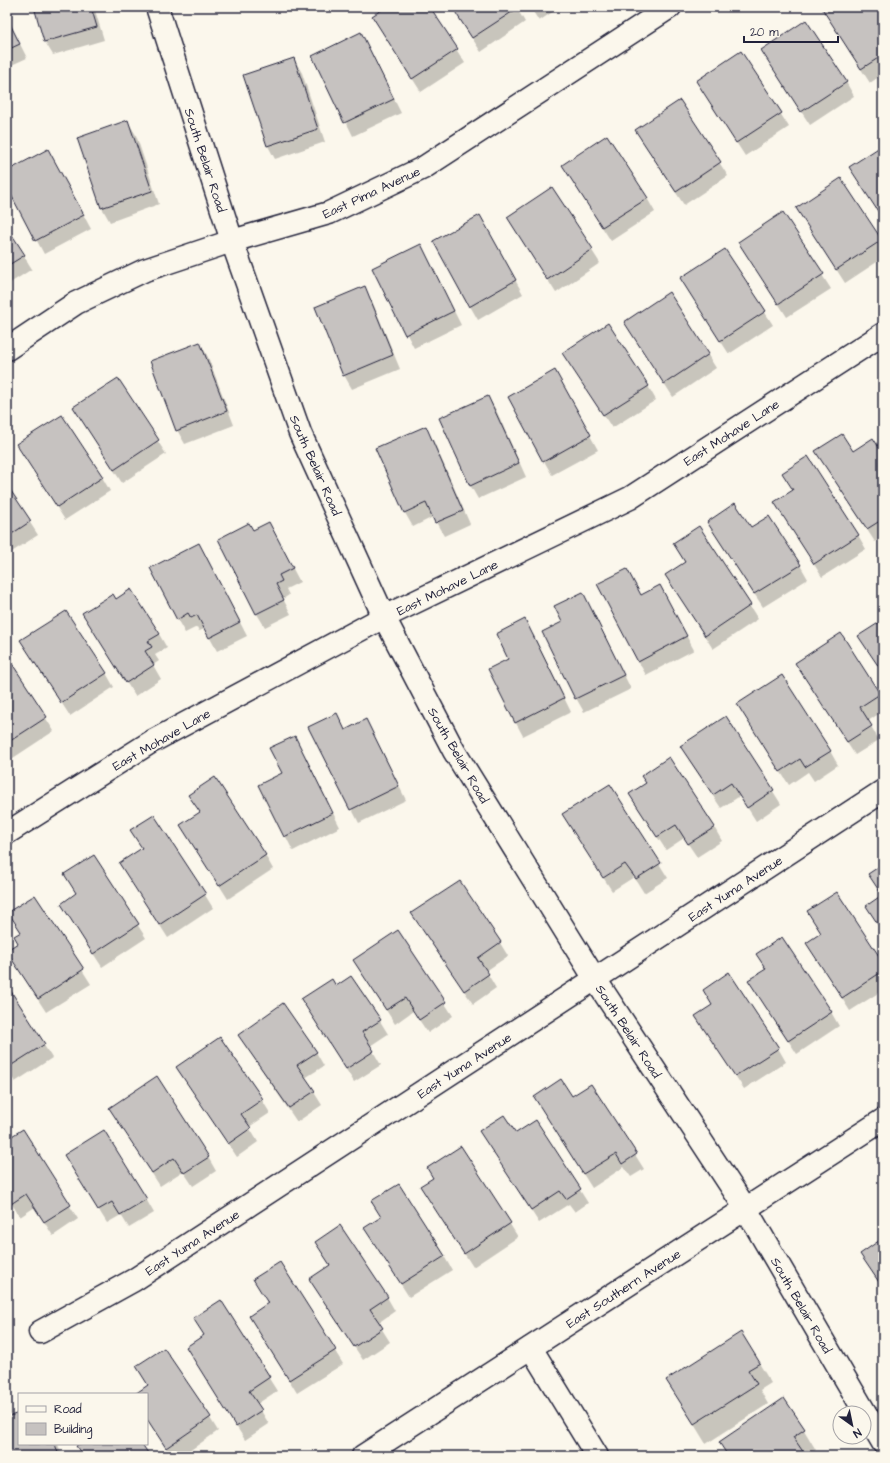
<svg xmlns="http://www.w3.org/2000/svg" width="890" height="1463" viewBox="0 0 890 1463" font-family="'Architects Daughter',sans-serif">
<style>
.shadow{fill:#0003}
.building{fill:#c6c2c0;stroke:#22223b}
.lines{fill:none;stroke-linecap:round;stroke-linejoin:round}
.minor-casing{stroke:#22223b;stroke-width:25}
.major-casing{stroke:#22223b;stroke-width:25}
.minor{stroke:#fbf7ec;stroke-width:22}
.major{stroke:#fbf7ec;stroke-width:22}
.labels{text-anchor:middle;stroke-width:4;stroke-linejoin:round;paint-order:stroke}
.street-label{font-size:13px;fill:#22223b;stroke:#fbf7ec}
</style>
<rect width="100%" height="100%" fill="#fbf7ec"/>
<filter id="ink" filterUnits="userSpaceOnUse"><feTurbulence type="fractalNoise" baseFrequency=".025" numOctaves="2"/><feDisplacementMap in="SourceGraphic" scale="8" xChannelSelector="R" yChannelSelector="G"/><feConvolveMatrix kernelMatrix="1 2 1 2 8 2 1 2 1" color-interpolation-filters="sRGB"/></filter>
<g filter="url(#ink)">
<path class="shadow" d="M35,7H94L104,40L53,55L45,42Z
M388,7H429L465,63L421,92L373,17Z
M452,7H516L525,22L481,52Z
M530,7H560L539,21Z
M822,7H883V74L870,83L830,21Z
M7,18L27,58L7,67Z
M361,33L401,113L353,136L314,57Z
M741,52L789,127L745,156L705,94Z
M294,59L302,73L325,142L275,159L268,146Z
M770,64L846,82L854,96L810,125Z
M680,102L728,176L684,205L644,144Z
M128,122L136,135L159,204L110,222L102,208L78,139Z
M56,164L91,229L44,254L7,185V172Z
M571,179L647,198L655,212L611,241Z
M841,180L883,244V258L845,283L797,208Z
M552,188L600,263L556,293L508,217Z
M783,214L831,289L787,317L739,242Z
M479,216L523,294L478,320L470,306Z
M7,229L32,269L7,285Z
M421,245L461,325L414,348L373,269Z
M725,250L773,325L729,354L681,279Z
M364,287L372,301L400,369L352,389L344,375Z
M669,293L716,368L673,397L625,322Z
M200,343L208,357L234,425L185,444L177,430Z
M572,367L648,386L656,400L612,428Z
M118,379L166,454L122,483L74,408Z
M562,385L598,450L552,475L544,461Z
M488,397L496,410L526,477L478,499L470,485Z
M425,427L433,440L470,524L444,536L433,517L413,527L405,513L376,448Z
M883,456V537L875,542L825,465Z
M25,458L102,477L110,491L65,520Z
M7,487L38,535L7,555Z
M794,490L858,535L866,549L822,577L775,502Z
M699,527L758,619L713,649L666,576L685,563L674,544Z
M751,529L800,565L808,579L763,607L716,536Z
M252,531L276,537L300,582L286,589L289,595L283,599L291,614L265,627L257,614Z
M207,558L247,636L217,651L205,629L199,631L197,627L185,633L177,619Z
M583,593L631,689L584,712L576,698L563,622Z
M641,596L667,600L694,650L646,675L638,661Z
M116,600L159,634L167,648L155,655L159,661L153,665L161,679L135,696L83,614Z
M533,634L571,712L523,736L516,723L509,660Z
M30,654L106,673L114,687L70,716Z
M7,658L54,731L10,760L7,756Z
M796,664L879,694L883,700V711L868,721L879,740L855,755Z
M738,705L830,751L838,765L814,781L808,772L789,785Z
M336,714L345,730L373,734L406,800L359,823L310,728Z
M726,717L781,804L756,821L740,796L721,808L689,760Z
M302,751L340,827L293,851L260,785L283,773Z
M610,785L668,878L644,893L634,877L612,891L571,828Z
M190,796L265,855L273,869L228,899L181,825L200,813Z
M638,808L714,827L722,841L697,857L684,838L666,850Z
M142,849L205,895L213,908L168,938L120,863Z
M93,856L146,938L102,967L70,918L77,894Z
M35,896L91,984L46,1012L15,964L21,932L9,912Z
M421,927L500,943L508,956L486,971L496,988L473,1004Z
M398,931L453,1016L428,1033L413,1011L395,1024L354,960Z
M807,943L883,964V990L850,1011Z
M757,954L831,1012L839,1026L797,1054L758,994L766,970Z
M7,987L52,1058L15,1082L7,1070Z
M336,987L380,1021L388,1034L370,1046L381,1065L354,1082L302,1000Z
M696,1016L778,1048L786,1062L744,1089Z
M239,1035L316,1052L324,1066L305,1078L322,1105L297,1122L247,1048Z
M177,1068L262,1100L270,1113L249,1127L258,1142L237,1157Z
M591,1085L644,1169L631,1177L624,1167L592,1188L535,1098L572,1097Z
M118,1121L208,1157L216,1171L193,1186L183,1171L160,1186Z
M536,1121L588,1203L575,1212L569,1204L539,1223L480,1131L515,1135Z
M22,1130L78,1219L53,1236L35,1207L20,1217L7,1196V1140Z
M461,1147L518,1237L473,1267L430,1200L434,1179Z
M73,1169L146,1199L154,1213L129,1228L121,1215L107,1223Z
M883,1239V1290L861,1254Z
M374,1242L444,1256L452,1270L409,1297Z
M316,1243L387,1297L395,1311L378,1323L390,1342L363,1360L310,1280L331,1266Z
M220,1301L277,1391L257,1404L269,1424L245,1440L195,1361Z
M269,1304L335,1351L343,1364L297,1393L258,1330Z
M759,1363L771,1383L760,1390L768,1404L706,1444L667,1380Z
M137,1367L210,1418L218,1431L182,1456H172L147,1419V1394H137L149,1386Z
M784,1400L804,1430L816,1450L806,1456H728Z
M19,1414V1444H58L62,1456H7V1418Z"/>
<path class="building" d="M34,7H91L97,27L44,42Z
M386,7H430L458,49L412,79L372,16Z
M452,7H517L518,8L472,38Z
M821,7H883V55L861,69Z
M7,18L20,44L7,50Z
M806,20L847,82L801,112L761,50Z
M361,32L394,99L344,123L312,56Z
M741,51L782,113L736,143L696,81Z
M294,58L318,129L267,146L243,75Z
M680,100L721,162L676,192L635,130Z
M128,120L152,191L101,208L77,138Z
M607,135L648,198L602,227L562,165Z
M883,145V219L849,167Z
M48,149L84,215L35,241L7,187V171Z
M841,178L882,240L836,270L796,208Z
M552,187L593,249L547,280L507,217Z
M783,212L824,274L778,304L738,242Z
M480,215L516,280L469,307L433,241Z
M7,227L25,255L7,266Z
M421,244L454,311L405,335L372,268Z
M725,249L766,311L720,341L680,278Z
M365,286L393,355L343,376L315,307Z
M669,292L709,354L664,384L624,322Z
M608,323L649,386L603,415L562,353Z
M200,342L227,411L176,431L150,361Z
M555,370L591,435L543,462L508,397Z
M118,378L159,440L114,470L73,407Z
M488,396L519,463L470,486L439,418Z
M62,415L103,477L57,507L16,444Z
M426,426L463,511L435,523L426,503L404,513L375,448Z
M842,434L853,451L873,438L883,454V519L867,529L815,451Z
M808,456L859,535L814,564L774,502L793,490L782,473Z
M7,485L31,521L7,537Z
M735,503L751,527L769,516L801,565L754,594L707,522Z
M269,522L293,568L279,575L282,581L276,584L284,600L256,614L218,539L249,523L253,530Z
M699,526L751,605L705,636L665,575L685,562L673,543Z
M199,543L240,622L209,638L197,615L191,618L188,613L177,620L150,568Z
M627,569L641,595L660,585L687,636L638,662L597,584Z
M131,589L160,634L148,641L152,647L145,651L154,665L126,683L82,613L113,594L116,599Z
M583,592L624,675L575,699L542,632L562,622L554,606Z
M66,611L107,673L61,703L20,640Z
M525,619L564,698L515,723L488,669L508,659L496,634Z
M883,620V673L858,636Z
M841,633L880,694L860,707L872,726L847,742L795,663Z
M7,656L47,717L7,743Z
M782,675L831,751L805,767L800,759L780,772L737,704Z
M337,713L345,730L366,719L399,786L350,810L308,727Z
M726,716L774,790L747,808L731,783L713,795L680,746Z
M295,736L333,813L284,837L258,785L282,773L269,748Z
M669,757L715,827L688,844L676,825L657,837L629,794L646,783L641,776Z
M215,777L266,855L219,886L180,825L200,812L188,795Z
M610,784L661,863L636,879L625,864L603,878L562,814Z
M154,815L206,894L159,925L119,863L142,848L130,830Z
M94,855L139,924L93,954L61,904L76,893L64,874Z
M883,864V932L866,906L882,895L868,874Z
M460,881L501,942L478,958L489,974L464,991L411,913Z
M837,892L883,962V971L842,998L806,943L821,933L807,911Z
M35,895L84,969L38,999L7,952V950L18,943L14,936L21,932L8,912Z
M398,930L446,1002L419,1020L405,998L386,1010L353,960Z
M782,937L832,1012L788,1041L748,980L766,969L756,954Z
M729,972L779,1048L735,1076L695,1016L712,1005L703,990Z
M351,976L381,1020L362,1032L374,1051L346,1069L301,999L332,979L336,986Z
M7,985L45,1044L7,1068Z
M283,1003L317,1052L297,1065L315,1091L289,1108L238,1035Z
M220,1037L263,1099L241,1114L251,1128L228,1144L176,1067Z
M157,1076L209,1157L184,1173L174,1158L152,1173L109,1108Z
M561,1079L572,1096L591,1084L637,1154L622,1164L616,1154L583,1174L534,1097Z
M504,1115L516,1133L536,1120L581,1189L566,1199L560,1191L531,1210L479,1131Z
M23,1129L71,1205L44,1222L26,1194L11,1204L7,1197V1139Z
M104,1130L147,1199L120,1215L112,1202L98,1210L64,1155Z
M461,1146L511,1223L464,1254L420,1186L433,1178L427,1168Z
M399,1184L445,1256L401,1284L364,1228L381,1217L371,1201Z
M340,1225L388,1297L370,1309L383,1328L354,1347L309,1279L330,1265L315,1242Z
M883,1238V1288L860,1254Z
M280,1262L336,1350L289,1380L249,1316L268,1303L253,1279Z
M221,1300L270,1377L249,1391L262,1410L236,1427L186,1347L204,1335L193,1318Z
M741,1332L760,1363L748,1370L757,1384L694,1424L666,1380Z
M164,1348L211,1417L166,1448L147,1419V1394H135L148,1385L136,1366Z
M784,1398L805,1429L793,1437L806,1456H728L719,1442Z
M19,1413V1444H55L59,1456H7V1417Z
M79,1444H142L150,1456H83L76,1446Z"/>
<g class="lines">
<g class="minor-casing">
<path id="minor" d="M157,7L232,241L300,433L384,617L454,751L595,979L746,1209L883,1443
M7,349L76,303L145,270L232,241L329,213L423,168L670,7
M7,833L151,742L384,617L630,498L883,334
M40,1332L134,1280L883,791
M531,1348L597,1456"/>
</g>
<g class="major-casing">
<path id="major" d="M363,1456L883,1120"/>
</g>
<use href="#minor" class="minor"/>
<use href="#major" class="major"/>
</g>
</g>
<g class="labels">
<g class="street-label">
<text transform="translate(206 160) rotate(72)" y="5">South Belair Road</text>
<text transform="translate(371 192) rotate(-25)" y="5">East Pima Avenue</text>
<text transform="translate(731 432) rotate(-33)" y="5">East Mohave Lane</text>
<text transform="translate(316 465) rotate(66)" y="5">South Belair Road</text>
<text transform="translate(447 587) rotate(-26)" y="5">East Mohave Lane</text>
<text transform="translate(161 739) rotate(-30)" y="5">East Mohave Lane</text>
<text transform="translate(459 755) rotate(60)" y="5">South Belair Road</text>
<text transform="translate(735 888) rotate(-33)" y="5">East Yuma Avenue</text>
<text transform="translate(629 1031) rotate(57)" y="5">South Belair Road</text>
<text transform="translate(464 1065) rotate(-33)" y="5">East Yuma Avenue</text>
<text transform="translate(192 1242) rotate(-33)" y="5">East Yuma Avenue</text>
<text transform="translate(623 1288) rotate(-33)" y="5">East Southern Avenue</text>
<text transform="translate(802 1305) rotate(60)" y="5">South Belair Road</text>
</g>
</g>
<rect width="890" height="1463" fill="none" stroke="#fbf7ec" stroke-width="24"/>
<rect x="12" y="12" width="866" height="1439" fill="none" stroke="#22223b" stroke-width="1.5" filter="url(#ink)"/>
<rect x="18" y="1393" width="130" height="52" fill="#fbf7ec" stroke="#a4a2a5"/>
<rect x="26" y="1406" width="20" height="6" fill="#fbf7ec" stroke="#a4a2a5"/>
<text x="54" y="1413" font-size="12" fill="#22223b">Road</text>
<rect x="26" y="1423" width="20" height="12" fill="#c6c2c0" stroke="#a4a2a5"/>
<text x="54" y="1433" font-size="12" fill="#22223b">Building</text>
<g transform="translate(852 1425) rotate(147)"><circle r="19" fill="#fbf7ec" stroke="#a4a2a5"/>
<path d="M0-3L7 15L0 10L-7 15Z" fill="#22223b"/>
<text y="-6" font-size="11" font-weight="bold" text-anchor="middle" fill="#22223b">N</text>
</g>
<path d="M744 36v6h94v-6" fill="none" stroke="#22223b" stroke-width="2"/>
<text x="750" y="36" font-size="12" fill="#22223b" stroke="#fbf7ec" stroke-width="3" paint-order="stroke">20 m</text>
</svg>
